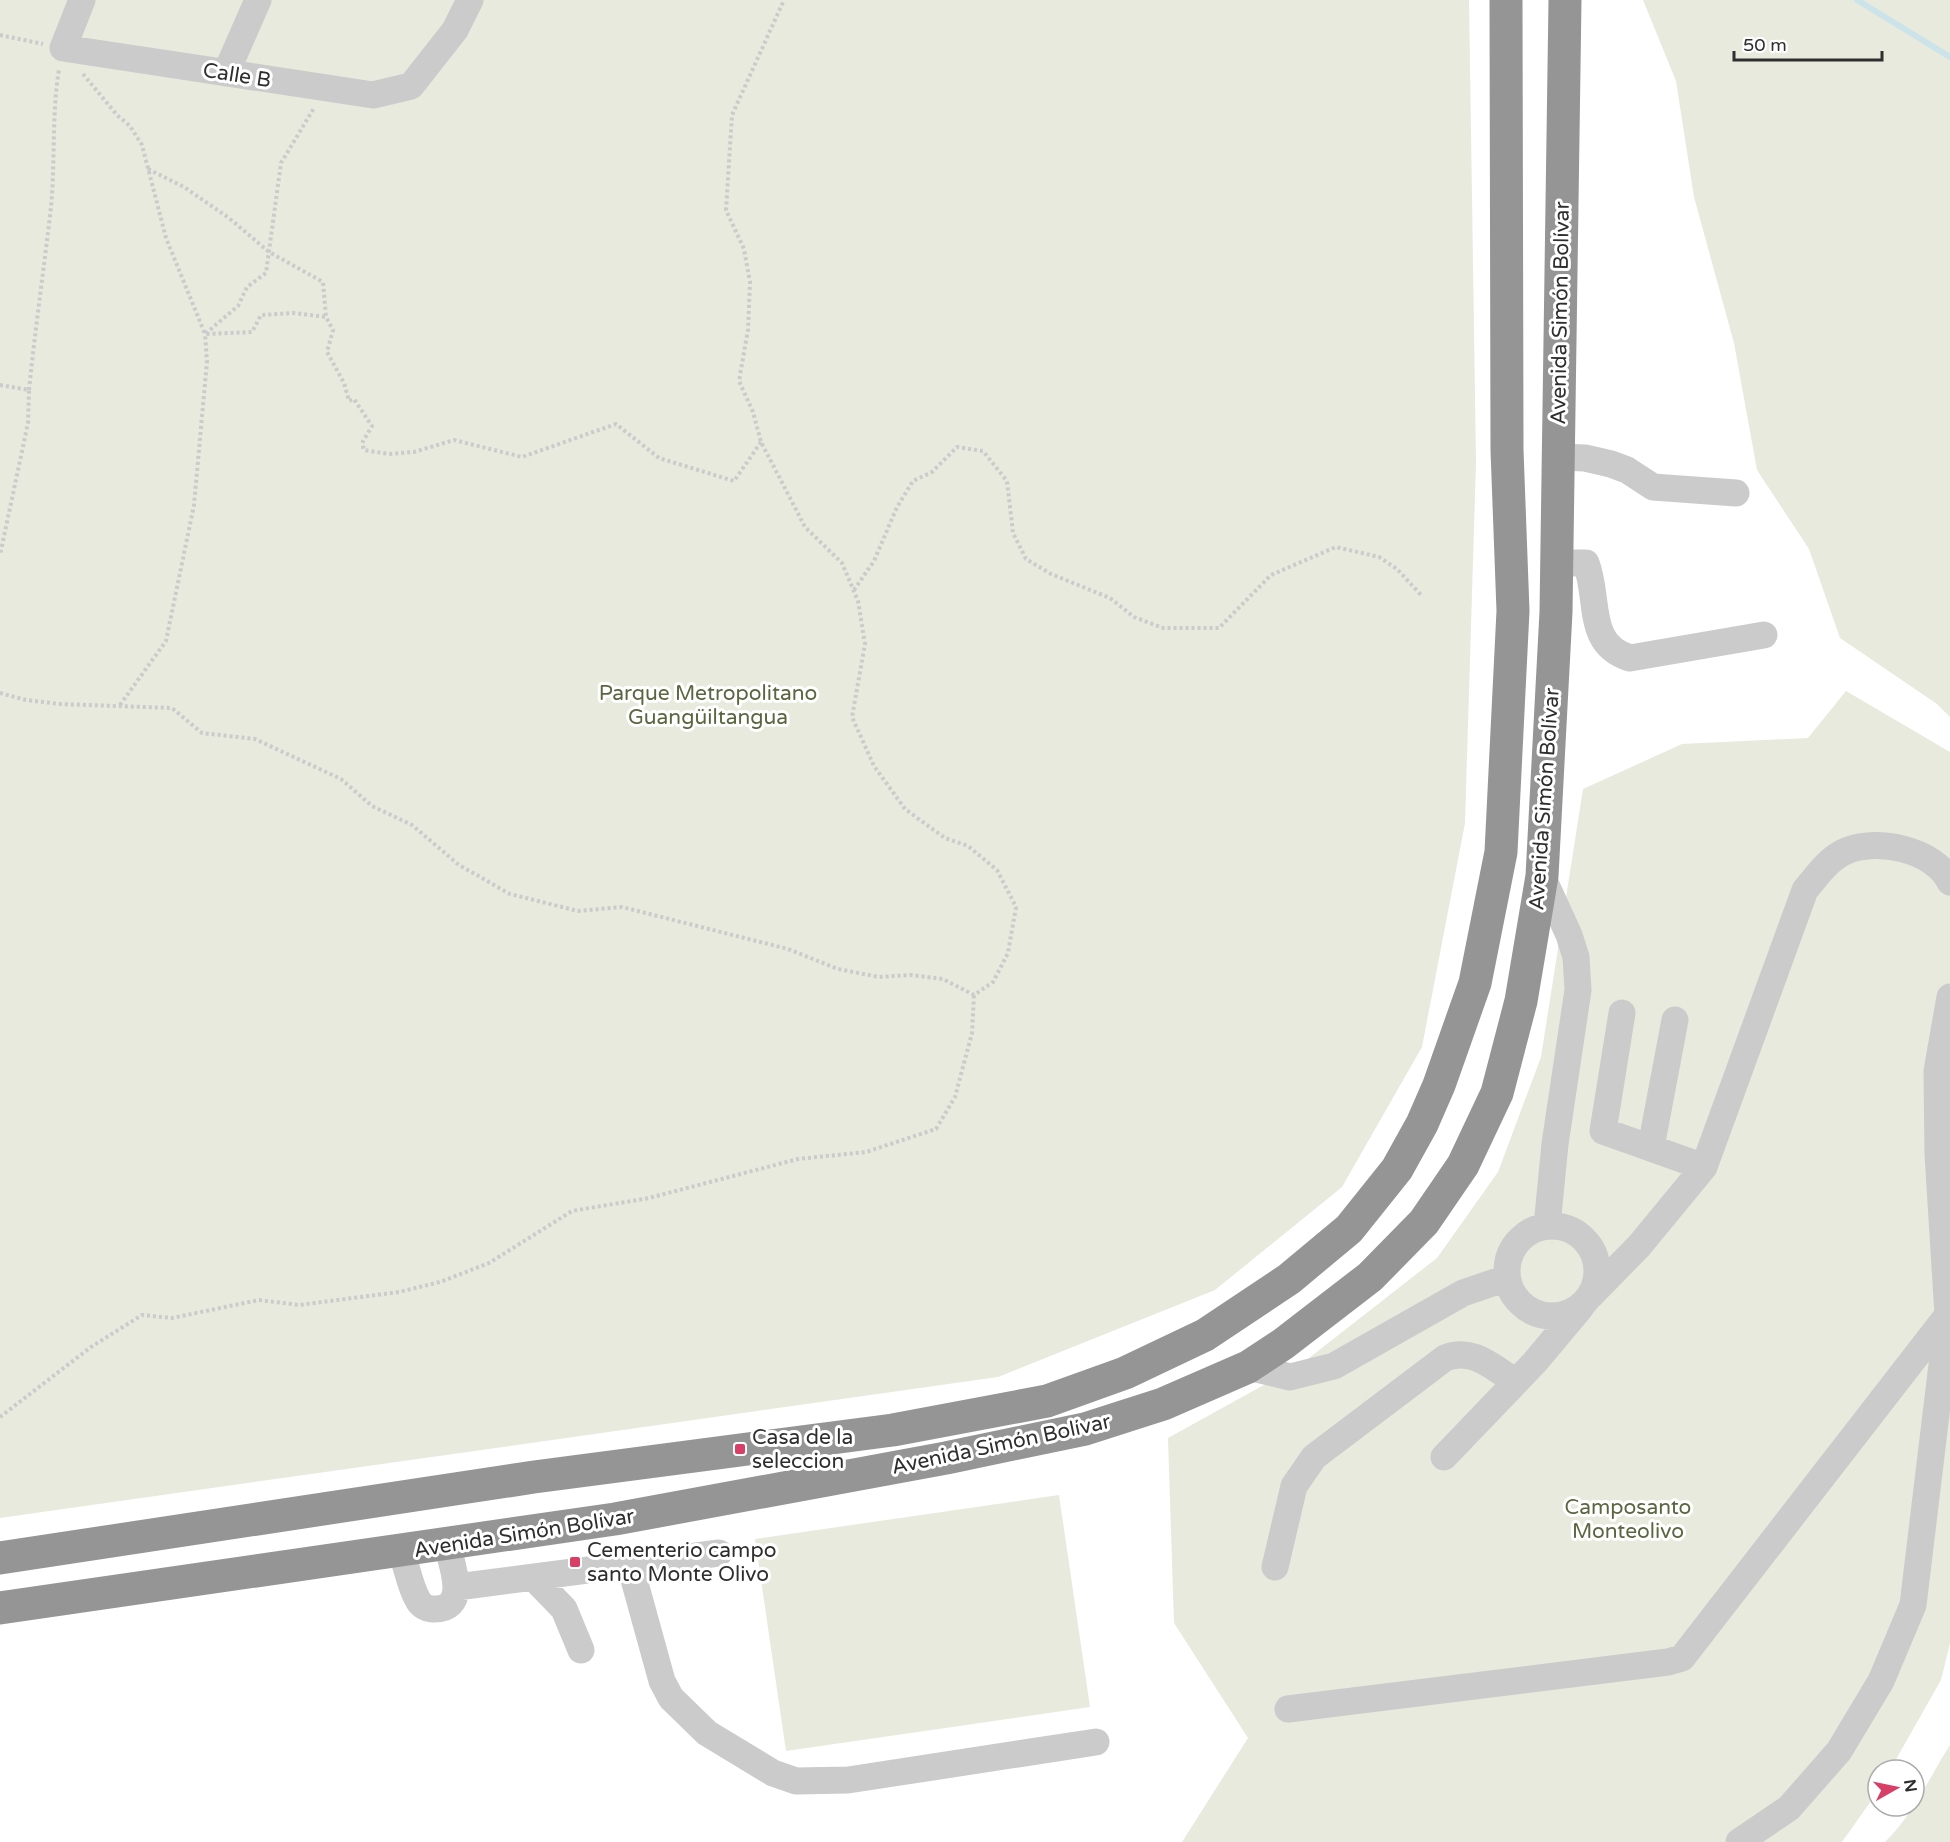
<svg xmlns="http://www.w3.org/2000/svg" width="1950" height="1842" viewBox="0 0 1950 1842" font-family="'Varela Round',sans-serif">
<style>
.green{fill:#e7eadd}
.lines{fill:none;stroke-linecap:round;stroke-linejoin:round}
.stream{stroke:#cbe3e9;stroke-width:6}
.path{stroke:#cbcbcb;stroke-width:4;stroke-dasharray:3 3;stroke-linecap:butt}
.minor{stroke:#cbcbcb;stroke-width:27}
.highway{stroke:#959595;stroke-width:33}
.poi-dot{fill:#d73f67;stroke:#fff;stroke-width:2}
.labels{text-anchor:middle;stroke-width:6;stroke-linejoin:round;paint-order:stroke}
.street-label{font-size:21px;fill:#2e2e2e;stroke:#fff}
.park-label{font-size:21px;fill:#59663f;stroke:#fff}
.poi-label{font-size:21px;fill:#2e2e2e;stroke:#fff;text-anchor:start}
</style>
<rect width="100%" height="100%" fill="#fff"/>
<path class="green" d="M0,0H1469L1476,462L1465,823L1422,1047L1342,1187L1215,1290L998,1377L0,1518Z
M1643,0H1950V717L1937,704L1840,638L1809,549L1757,470L1734,343L1694,197L1676,81Z
M1846,691L1950,752V1643L1941,1680L1890,1770H1878V1791L1842,1842H1182L1248,1738L1174,1623L1168,1438L1300,1365L1437,1258L1498,1172L1541,1057L1583,789L1682,744L1808,738Z
M1059,1495L1090,1707L786,1751L755,1539Z
M1950,1745V1842H1885C1913,1815 1929,1778 1950,1745Z"/>
<g class="lines">
<path class="stream" d="M1857,0L1950,57"/>
<path class="path" d="M0,35L43,44
M83,74L117,115L130,126L142,145L166,238L205,334L252,332L261,315L294,313L326,317L333,330L327,352L344,383L349,401L354,399L372,426L362,443L364,450L389,454L414,452L454,440L522,457L616,424L659,458L734,481L761,442
M148,169L184,187L229,218L269,252L323,282L326,317
M0,385L29,390L28,423L0,555
M29,390C35,332 43,274 50,216C56,167 51,118 59,70
M854,590L874,561L897,507L913,481L932,472L957,447L983,451L1007,481L1013,533L1026,559L1051,574L1110,598L1134,617L1163,628H1219L1271,575L1336,547L1379,557L1397,569L1421,595
M0,693L26,700L60,704L172,708L202,733L255,739L341,779L372,806L412,825L459,865L510,894L578,911L622,907L788,949L838,969L879,977L911,975L943,979L974,995L993,982L1008,953L1016,907L997,870L968,846L945,838L905,809L874,766L852,717L865,644L858,601L842,563L805,527L761,442L753,412L739,381L748,330L750,282L744,249L726,210L732,115L784,0
M120,705L166,641L194,505L207,361L205,334L238,306L247,287L266,273L281,163L314,108
M0,1417L91,1347L142,1315L172,1318L259,1300L299,1305L399,1292L440,1282L489,1263L572,1211L649,1198L798,1159L866,1152L936,1129L955,1097L972,1033L974,995"/>
<path class="minor" d="M82,0L63,48L373,95L411,86L455,30L470,0
M226,73L258,0
M1558,457L1585,458L1611,464L1627,470L1653,487L1736,493
M1557,563H1586C1600,599 1585,644 1630,658L1764,635
M1542,876L1569,935L1576,957L1578,990L1555,1144L1547,1226
M1622,1013L1603,1131L1704,1167
M1651,1147L1675,1020
M1507 1271a45 45 0 1 1 90 0a45 45 0 1 1-90 0Z
M1590,1296L1639,1246L1704,1167L1805,890C1816,877 1827,861 1842,853C1873,836 1935,849 1950,882
M1248,1367L1290,1377L1334,1366L1463,1293L1507,1278
M1444,1457L1535,1362L1581,1307
M401,1551C407,1567 410,1587 418,1600C421,1606 427,1609 434,1609C470,1609 452,1565 447,1545
M630,1565L662,1681L671,1698L707,1733L773,1773L796,1781L848,1780L1096,1742
M1275,1567L1294,1486L1314,1457L1445,1358C1473,1347 1492,1367 1516,1382
M533,1577L564,1609L581,1650
M457,1587L719,1553
M1288,1709L1668,1662L1682,1658L1947,1316
M1739,1842L1789,1808L1839,1751L1881,1681L1913,1605L1948,1315L1938,1154L1937,1071L1950,997"/>
<path class="highway" d="M0,1558L534,1477L893,1430L1047,1401L1125,1373L1205,1335L1289,1279L1349,1229L1397,1169L1422,1124L1439,1085L1475,983L1501,852L1513,611L1507,450L1506,0
M0,1608L615,1519L946,1458L1085,1429L1163,1404L1248,1367L1283,1344L1370,1277L1424,1222L1463,1165L1497,1093L1521,1001L1542,876L1556,612L1565,0"/>
</g>
<g class="poi-dot">
<rect x="734" y="1443" width="12" height="12" rx="3"/>
<rect x="569" y="1556" width="12" height="12" rx="3"/>
</g>
<g class="labels">
<g class="street-label">
<text transform="translate(237 75) rotate(9)" y="7">Calle B</text>
<text transform="translate(1560 313) rotate(-89)" y="7">Avenida Simón Bolívar</text>
<text transform="translate(1544 799) rotate(-86)" y="7">Avenida Simón Bolívar</text>
<text transform="translate(1001 1444) rotate(-12)" y="7">Avenida Simón Bolívar</text>
<text transform="translate(524 1533) rotate(-9)" y="7">Avenida Simón Bolívar</text>
</g>
<g class="park-label">
<text x="708" y="700">Parque Metropolitano<tspan x="708" dy="24">Guangüiltangua</tspan></text>
<text x="1628" y="1514">Camposanto<tspan x="1628" dy="24">Monteolivo</tspan></text>
</g>
<g class="poi-label">
<text x="752" y="1444">Casa de la<tspan x="752" dy="24">seleccion</tspan></text>
<text x="587" y="1557">Cementerio campo<tspan x="587" dy="24">santo Monte Olivo</tspan></text>
</g>
</g>
<g transform="translate(1896 1788) rotate(81)"><circle r="28" fill="#ffffff" stroke="#ababab" stroke-width="1.5"/>
<path d="M0-4.5L10 22L0 15L-10 22Z" fill="#d73f67"/>
<text y="-9" font-size="16" font-weight="bold" text-anchor="middle" fill="#2e2e2e">N</text>
</g>
<path d="M1734 51v9h148v-9" fill="none" stroke="#2e2e2e" stroke-width="3"/>
<text x="1743" y="51" font-size="18" fill="#2e2e2e" stroke="#ffffff" stroke-width="4.5" paint-order="stroke">50 m</text>
</svg>
